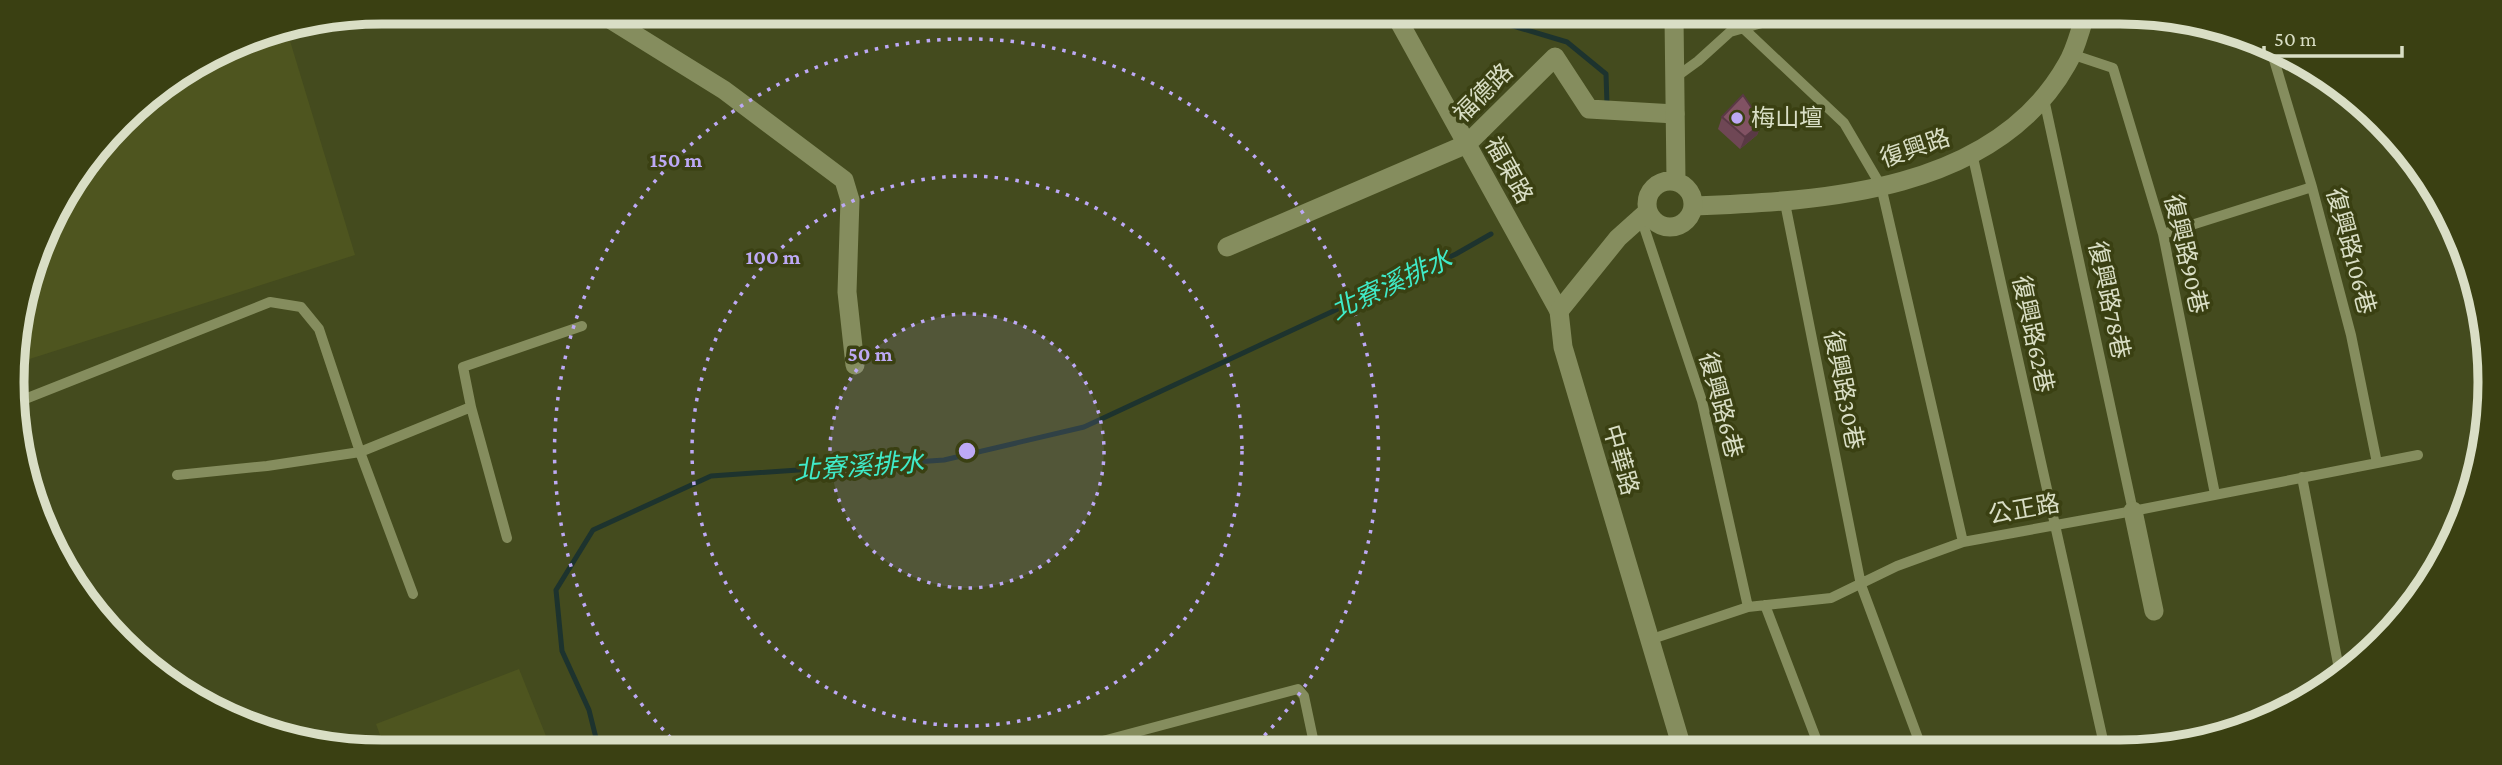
<svg xmlns="http://www.w3.org/2000/svg" width="2502" height="765" viewBox="0 0 2502 765" font-family="'Crimson Pro','Noto Sans TC',serif">
<style>
.built{fill:#4e551f}
.lines{fill:none;stroke-linecap:round;stroke-linejoin:round}
.stream{stroke:#1d332e;stroke-width:5}
.service{stroke:#858d5e;stroke-width:10}
.minor{stroke:#858d5e;stroke-width:19}
.tertiary{stroke:#858d5e;stroke-width:19}
.wall{fill:#6f4755}
.shaded-wall{fill:#5a3945}
.building{fill:#815263;stroke:#5a3945;stroke-width:2}
.ring{fill:none;stroke:#bda9f5;stroke-width:3.5;stroke-dasharray:3.5 7}
.poi-dot{fill:#bda9f5;stroke:#3a4012;stroke-width:2.5}
.labels{text-anchor:middle;stroke-width:7;stroke-linejoin:round;paint-order:stroke}
.street-label{font-size:24px;fill:#d9dec5;stroke:#3a4012}
.poi-label{font-size:24px;fill:#d9dec5;stroke:#3a4012;text-anchor:start}
.water-label{font-size:26px;font-style:italic;fill:#3febc9;stroke:#3a4012}
.rim{fill:none;stroke:#d9dec5;stroke-width:9}
.centre{fill:#bda9f5;stroke:#3a4012;stroke-width:3.5}
.ring-label{font-size:21px;text-anchor:middle;font-weight:bold;fill:#bda9f5;stroke:#3a4012;stroke-width:7;stroke-linejoin:round;paint-order:stroke}
</style>
<rect width="100%" height="100%" fill="#444b1e"/>
<path class="built" d="M287,31L355,255L17,363L15,335L51,218L138,104L227,49L264,36Z
M519,669L550,746H384L376,724Z"/>
<g class="lines">
<path class="stream" d="M1483,17L1567,42L1606,74L1607,104
M598,746L589,710L562,651L556,590L593,530L711,476L944,460L1084,427L1456,254L1491,234"/>
<path class="service" d="M1743,28L1844,123L1881,186L1963,542
M2272,53L2312,187L2351,335L2377,463
M2071,54L2113,68L2163,234L2215,494
M1676,77L1698,61L1730,32L1779,18
M2044,99L2133,511
M1972,153L2105,749
M1785,203L1861,585L1922,749
M1641,218L1702,401L1748,607
M2163,234L2312,187
M20,401L270,302L301,307L319,329L360,452L413,594
M471,407L507,538
M177,475L267,466L360,452L471,407L463,367L582,326
M2302,477L2340,674
M1765,605L1820,749
M1649,640L1748,607L1831,598L1897,566L1963,542L2133,511L2418,455
M1080,747L1298,689L1304,696L1315,748"/>
<path class="minor" d="M600,13L724,90L844,180L850,200L847,292L855,365
M1396,16L1559,311
M1694,206C1824,201 1995,192 2067,64C2075,51 2079,34 2084,19
M1227,247L1467,144L1555,57L1589,109L1675,114
M2133,511L2154,611"/>
<path class="tertiary" d="M1674,17L1676,181
M1647 204a23 23 0 1 1 46 0a23 23 0 1 1-46 0Z
M1647,212L1618,238L1559,311L1563,347L1682,748"/>
</g>
<path class="wall" d="M1722,117L1762,123L1757,135L1740,149L1718,129Z"/>
<path class="shaded-wall" d="M1762,123L1757,135L1740,149L1745,137Z"/>
<path class="building" d="M1743,95L1762,123L1745,137L1722,117Z"/>
<circle cx="967" cy="451" r="137" fill="#bda9f5" fill-opacity=".12"/>
<g class="ring">
<circle cx="967" cy="451" r="137"/>
<circle cx="967" cy="451" r="275"/>
<path d="M678 745A412 412 0 1 1 1253 747"/>
</g>
<circle class="poi-dot" cx="1737" cy="118" r="7"/>
<g class="labels">
<g class="street-label">
<text transform="translate(1483 93) rotate(-45)" y="8">福德路</text>
<text transform="translate(1915 148) rotate(-19)" y="8">復興路</text>
<text transform="translate(1509 170) rotate(61)" y="8">福東路</text>
<text transform="translate(2351 251) rotate(75)" y="8">復興路106巷</text>
<text transform="translate(2186 254) rotate(77)" y="8">復興路90巷</text>
<text transform="translate(2109 300) rotate(78)" y="8">復興路78巷</text>
<text transform="translate(2033 334) rotate(78)" y="8">復興路62巷</text>
<text transform="translate(1844 390) rotate(79)" y="8">復興路30巷</text>
<text transform="translate(1721 405) rotate(75)" y="8">復興路6巷</text>
<text transform="translate(1621 460) rotate(74)" y="8">中華路</text>
<text transform="translate(2024 509) rotate(-10)" y="8">公正路</text>
</g>
<g class="poi-label">
<text x="1751" y="126">梅山壇</text>
</g>
<g class="water-label">
<text transform="translate(1391 284) rotate(-25)" y="9">北寮溪排水</text>
<text transform="translate(859 466) rotate(-4)" y="9">北寮溪排水</text>
</g>
</g>
<path d="M0 0H2502V765H0ZM382 24H2120A358 358 0 0 1 2478 382V382A358 358 0 0 1 2120 740H382A358 358 0 0 1 24 382V382A358 358 0 0 1 382 24Z" fill="#3a4012" fill-rule="evenodd"/>
<path class="rim" d="M382 24H2120A358 358 0 0 1 2478 382V382A358 358 0 0 1 2120 740H382A358 358 0 0 1 24 382V382A358 358 0 0 1 382 24Z"/>
<circle cx="967" cy="451" r="10" class="centre"/>
<g class="ring-label">
<text x="676" y="167">150 m</text>
<text x="773" y="264">100 m</text>
<text x="870" y="361">50 m</text>
</g>
<path d="M2264 46v10h138v-10" fill="none" stroke="#d9dec5" stroke-width="3.5"/>
<text x="2274" y="46" font-size="21" fill="#d9dec5" stroke="#3a4012" stroke-width="5" paint-order="stroke">50 m</text>
</svg>
